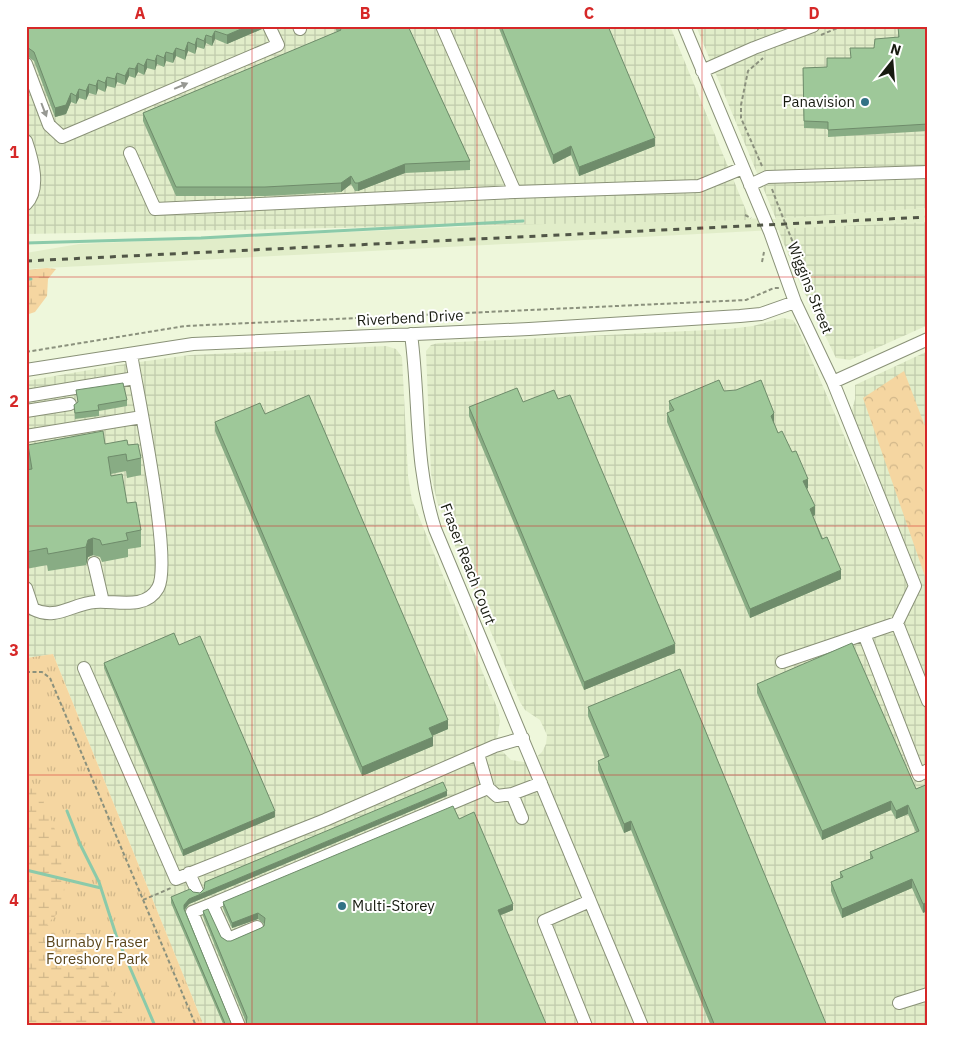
<svg xmlns="http://www.w3.org/2000/svg" width="954" height="1052" viewBox="0 0 954 1052" font-family="'IBM Plex Sans',sans-serif">
<style>
.built{fill:#e1edc9}
.industrial{fill:url(#industrial-grid)}
.grass{fill:url(#grass-tufts)}
.forest{fill:url(#forest-crowns)}
.wetland{fill:url(#wetland-marsh)}
.lines{fill:none;stroke-linecap:round;stroke-linejoin:round}
.stream{stroke:#8bcaaa;stroke-width:3}
.minor-casing{stroke:#8a9278;stroke-width:14}
.path{stroke:#8b917d;stroke-width:2;stroke-dasharray:4 2.5;stroke-linecap:butt}
.minor{stroke:#fff;stroke-width:12}
.rail{stroke:#515647;stroke-width:3;stroke-dasharray:6 6;stroke-linecap:butt}
.wall{fill:#88ac84}
.shaded-wall{fill:#6f8c6b}
.building{fill:#9ec899;stroke:#6f8c6b}
.oneway{fill:#979893}
.grid{fill:none;stroke:#d62828;stroke-width:1;stroke-opacity:0.55}
.poi-dot{fill:#327286;stroke:#fff;stroke-width:2}
.labels{text-anchor:middle;stroke-width:4;stroke-linejoin:round;paint-order:stroke}
.poi-label{font-size:15px;fill:#171a10;stroke:#fff;text-anchor:end}
.street-label{font-size:15px;fill:#171a10;stroke:#fff}
.park-label{font-size:15px;fill:#5a451b;stroke:#fff}
.neatline{fill:none;stroke:#d62828;stroke-width:2}
.grid-label{font-size:16px;text-anchor:middle;font-weight:bold;fill:#d62828}
</style>
<defs>
<pattern id="industrial-grid" width="8" height="8" patternUnits="userSpaceOnUse" patternTransform="scale(1.25)"><rect width="8" height="8" fill="#e1edc9"/><path d="M0 4h8M4 0v8" fill="none" stroke="#c0cbac"/></pattern>
<pattern id="grass-tufts" width="24" height="20" patternUnits="userSpaceOnUse" patternTransform="scale(1.25)"><rect width="24" height="20" fill="#f5d6a1"/><path d="M3 7l-1-3M5 7V3M7 7l1-3M15 17l-1-3M17 17v-4M19 17l1-3" fill="none" stroke="#d1b78a"/></pattern>
<pattern id="forest-crowns" width="20" height="18" patternUnits="userSpaceOnUse" patternTransform="scale(1.25)"><rect width="20" height="18" fill="#f5d6a1"/><path d="M2 6a3 3 0 1 1 6 0M12 15a3 3 0 1 1 6 0" fill="none" stroke="#d1b78a"/></pattern>
<pattern id="wetland-marsh" width="20" height="14" patternUnits="userSpaceOnUse" patternTransform="scale(1.25)"><rect width="20" height="14" fill="#f5d6a1"/><path d="M1 5h8M5 5V1M11 12h8M15 12V8" fill="none" stroke="#d1b78a"/></pattern>
</defs>
<rect width="100%" height="100%" fill="#eef7db"/>
<path class="built" d="M928,208V222L26,269V253L79,244L681,217L776,219Z"/>
<path class="industrial" d="M26,26H670L750,220L26,234Z
M696,26H928V208L776,219Z
M928,222V325L850,360L836,358L798,279L778,229Z
M783,318L793,320L797,326L903,573L914,569L850,417L855,399V385L928,351V1026H204L53,654L26,658V381L118,365L190,355L386,346L396,349L402,357L408,476L412,500L498,710L500,721L497,739L500,749L511,760L524,762L533,760L542,752L546,744L547,735L540,720L525,710L520,702L437,502L431,474L426,351L431,345L438,343L729,329L753,326Z"/>
<path class="grass" d="M53,654L204,1026H26V658Z"/>
<path class="forest" d="M904,371L928,434V585L863,398Z"/>
<path class="wetland" d="M47,268L56,269L48,279L47,296L35,312L26,315V270Z
M26,776C42,787 65,852 66,871C66,883 63,897 62,909L47,924L58,937L71,933H86L92,953L129,1026H26Z"/>
<g class="lines">
<path class="stream" d="M26,243L201,238L523,221
M26,279H31
M67,811L80,844L99,882L116,935L155,1026
M26,870L101,888"/>
<g class="minor-casing">
<path id="minor" d="M299,26L300,29
M442,26L515,192L699,186L743,168
M684,26L770,232L795,302L833,382L915,586L897,623L782,662
M26,64L49,125L62,137L278,45L269,26
M702,71L754,48L813,26
M26,141C32,159 41,189 26,204
M130,153L155,209L515,192
M750,185L767,177L928,172
M411,334C420,402 414,463 435,529L642,1026
M26,370L193,344L529,329L740,316L761,314L795,302
M833,382L928,339
M26,396L135,378
M26,411L70,404
M26,436L142,417
M94,563L103,602
M26,588L33,609C56,621 71,604 95,602C115,600 145,611 158,588C173,562 137,392 131,354
M897,623L928,701
M864,634L919,775L928,770
M84,668L176,879L325,820L495,746L523,738
M478,754L488,788L497,796L512,794L541,783
M512,794L522,818
M189,873L197,891
M212,904L192,912L239,1026
M257,927L228,939L212,904L488,788
M899,1003L928,994
M586,1026L544,921L590,901"/>
</g>
<path class="path" d="M821,35L842,26
M762,166L741,118V105L748,71L763,58
M772,189C783,219 795,247 807,277L799,279
M745,215L751,218
M762,262L764,252
M26,352L185,326L746,300L774,288H779
M26,672H42L50,678L196,1026
M143,900L171,888"/>
<use href="#minor" class="minor"/>
<path class="rail" d="M26,261L928,217"/>
</g>
<path class="wall" d="M26,26H262V29L227,44L215,39L212,46L206,43L204,49L197,47L195,54L188,51L185,60L176,56L173,63L166,61L164,67L157,64L155,70L147,68L144,75L138,72L135,78L129,76L125,85L117,82L115,88L107,86L105,92L98,89L96,95L89,93L86,100L79,98L76,104L71,102L66,114L55,117L34,61L27,56L26,53Z
M334,26H408L470,161V170L405,173L358,191H355L351,184L341,192L265,196H176L143,121V113L337,32Z
M498,26H608L655,146L579,176L571,155L553,164Z
M898,27H928V131L828,137V129L804,128L803,68L827,67V58H850L898,37Z
M76,390L127,400V406L99,411V416L75,419L74,405L78,403Z
M724,391L774,422V423L778,433L808,488L807,489L815,515L813,516L841,579L750,618L667,422V413L670,412L669,409V401Z
M523,402L675,653L584,690L469,416V407Z
M265,414L448,729L432,736L433,746L362,776L215,431V422Z
M105,444L128,445L141,458V475L127,478L126,471L111,474V476L127,503L141,530V547L128,549V557L102,562L100,557L93,555L88,557L86,565L48,571L47,565L26,569V470L29,469L28,462V445Z
M179,645L275,817L183,856L104,668V663Z
M757,684L916,789L928,784L923,913L912,888L842,918L831,891V882L840,878V872L870,859V852L916,832L908,814L896,819L891,810L822,840L757,693Z
M588,707L827,1026H711L631,830L624,833L598,770V761L605,758L588,716Z
M447,796L189,904L185,910L231,1023L234,1026H224L171,903V897L193,892L200,893Z
M459,819L513,910L246,1025V1022L203,916V911L221,937L227,941H231L261,928L264,926V924L258,919L232,928L223,908V902Z"/>
<path class="shaded-wall" d="M248,26H262V29L227,44V35Z
M757,26H767L757,30Z
M215,31V39L212,46V37Z
M206,35V43L204,49V41Z
M197,38V47L195,54V45Z
M188,42V51L185,60V51Z
M176,48V56L173,63V54Z
M166,52V61L164,67V58Z
M157,55V64L155,70V61Z
M147,59V68L144,75V66Z
M138,63V72L135,78V69Z
M129,68V76L125,85V76Z
M117,73V82L115,88V79Z
M107,77V86L105,92V83Z
M98,80V89L96,95V86Z
M89,84V93L86,100V91Z
M79,89V98L76,104V96Z
M71,93V102L66,114L55,117V108Z
M655,138V146L579,176V167Z
M571,146V155L553,164V155Z
M405,164V173L358,191V183Z
M351,176V184L341,192V183Z
M774,413V422L771,425V416Z
M808,479V488L803,490V481Z
M815,506V515L810,518V509Z
M93,538V555L88,557L86,565V547L88,540Z
M841,570V579L750,618V609Z
M675,644V653L584,690V682Z
M448,720V729L429,737V728Z
M433,737V746L362,776V767Z
M447,791V796L189,904L184,910V905L189,899Z
M891,801V810L822,840V831Z
M908,805V814L896,819V811Z
M275,811V817L183,856V850Z
M631,821V830L624,833V824Z
M912,879V888L842,918V909Z
M928,902V911L923,913V904Z
M513,904V910L498,916V910Z
M258,913V919L232,928V923Z"/>
<path class="building" d="M26,26H248L227,35L215,31L212,37L206,35L204,41L197,38L195,45L188,42L185,51L176,48L173,54L166,52L164,58L157,55L155,61L147,59L144,66L138,63L135,69L129,68L125,76L117,73L115,79L107,77L105,83L98,80L96,86L89,84L86,91L79,89L76,96L71,93L66,105L55,108L34,52L27,47L26,44Z
M339,26H408L470,161L405,164L358,183H355L351,176L341,183L265,187H176L143,113L341,30Z
M501,26H608L655,138L579,167L571,146L553,155Z
M898,27H928V124L828,130V122L804,121L803,68L827,67V58H851L850,48H874L875,39L899,37Z
M719,380L724,391L736,390L761,380L774,413L771,416L778,433L782,431L792,452L796,451L808,479L803,481L815,506L810,509L822,539L827,537L841,570L750,609L667,413L674,410L669,401Z
M123,383L127,400L98,405L99,410L75,413L74,405L78,402L76,390Z
M517,388L523,402L554,390L558,399L570,395L675,644L584,682L469,407Z
M309,395L448,720L429,728L433,737L362,767L215,422L260,403L265,414Z
M103,431L105,444L127,440L128,445L138,444L141,458L127,461L126,454L108,457L111,476L122,474L127,503L136,502L141,530L126,533L128,540L102,545L100,540L93,538L88,540L86,547L48,554L47,548L26,552V470L32,469L28,445Z
M174,633L179,645L200,636L275,811L183,850L104,663Z
M852,643L916,789L928,784V902L923,904L912,879L842,909L831,882L843,877L840,872L873,858L870,852L919,831L908,805L896,811L891,801L822,831L757,684Z
M680,669L827,1026H715L631,821L624,824L598,761L609,756L588,707Z
M443,782L447,791L189,899L184,905V909L231,1023L234,1026H226L171,897L190,889L193,892L200,893L204,889L205,882Z
M453,806L459,819L474,812L513,904L498,910L547,1026H244L246,1025L247,1017L203,911L208,909L221,937L227,941H231L261,928L264,926L265,918L258,913L232,923L223,902Z"/>
<defs><path id="oneway-solid" d="M-6-.8H1V-3.2L6.5 0L1 3.2V.8H-6Z" transform="scale(1.25)"/></defs>
<g class="oneway">
<use href="#oneway-solid" transform="translate(181 86) rotate(-23)"/>
<use href="#oneway-solid" transform="translate(44 110) rotate(69)"/>
</g>
<path class="grid" d="M252,26V1026M477,26V1026M702,26V1026M26,277H928M26,526H928M26,775H928"/>
<g class="poi-dot">
<circle cx="865" cy="102" r="5"/>
<circle cx="342" cy="906" r="5"/>
</g>
<g class="labels">
<g class="poi-label">
<text x="855" y="107">Panavision</text>
<text x="352" y="911" text-anchor="start">Multi-Storey</text>
</g>
<g class="street-label">
<text transform="translate(810 288) rotate(68)" y="5">Wiggins Street</text>
<text transform="translate(410 318) rotate(-3)" y="5">Riverbend Drive</text>
<text transform="translate(468 564) rotate(69)" y="5">Fraser Reach Court</text>
</g>
<g class="park-label">
<text x="97" y="947">Burnaby Fraser<tspan x="97" dy="17">Foreshore Park</tspan></text>
</g>
</g>
<rect width="954" height="1052" fill="none" stroke="#ffffff" stroke-width="55"/>
<g transform="translate(892 62) rotate(17)" stroke="#ffffff" stroke-width="4" paint-order="stroke">
<path d="M0-4L9 19L0 12L-9 19Z" fill="#171a10"/>
<text y="-8" font-size="14" font-weight="bold" text-anchor="middle" fill="#171a10">N</text>
</g>
<rect x="28" y="28" width="898" height="996" class="neatline"/>
<g class="grid-label">
<text x="140" y="19">A</text>
<text x="365" y="19">B</text>
<text x="589" y="19">C</text>
<text x="814" y="19">D</text>
<text x="14" y="158">1</text>
<text x="14" y="407">2</text>
<text x="14" y="656">3</text>
<text x="14" y="906">4</text>
</g>
</svg>
